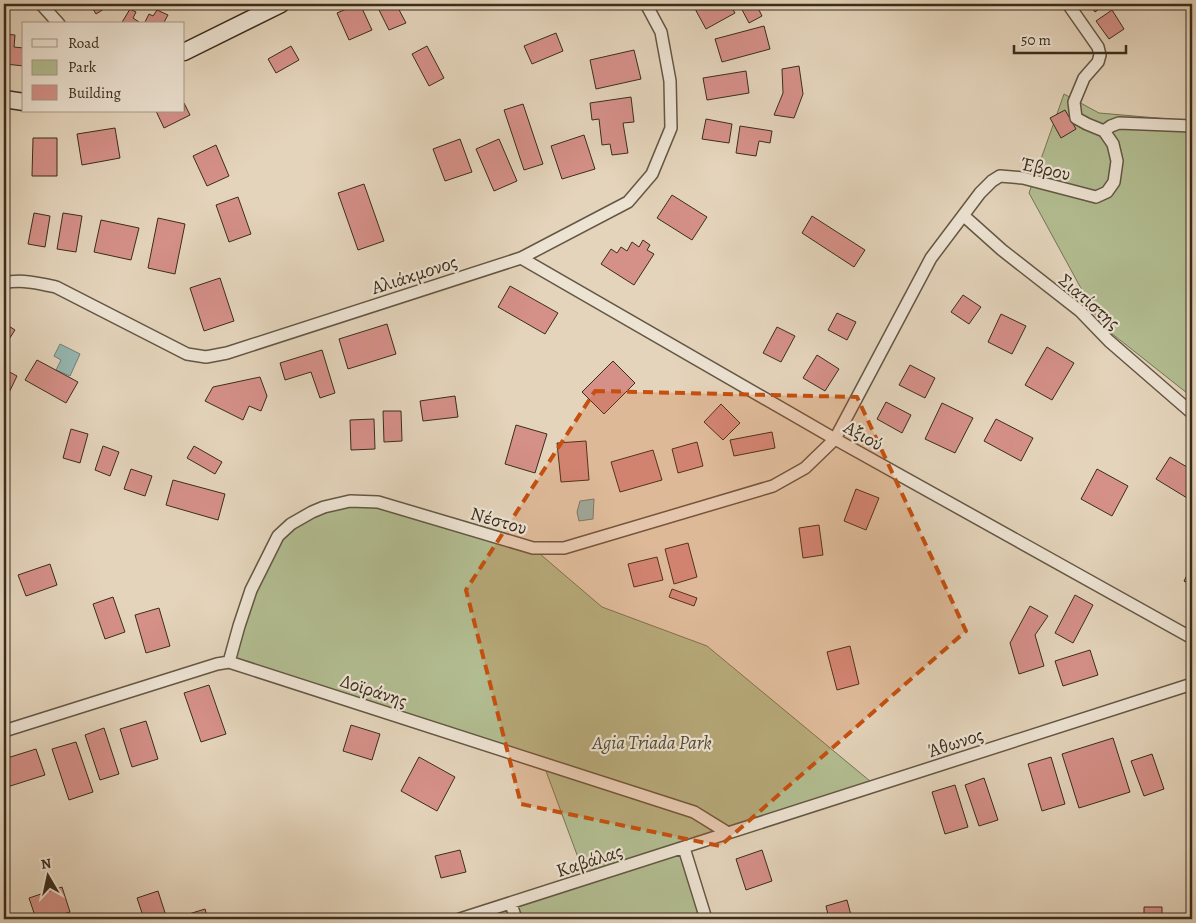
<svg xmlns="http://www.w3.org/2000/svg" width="1196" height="923" viewBox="0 0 1196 923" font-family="Alegreya,serif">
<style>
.green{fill:#b2bd91;stroke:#767556}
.water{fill:#95b8b3;stroke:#718077}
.building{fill:#d59088;stroke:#3a2d1c}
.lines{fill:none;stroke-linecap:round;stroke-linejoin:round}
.street-casing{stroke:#645744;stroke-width:14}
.secondary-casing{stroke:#3a2d1c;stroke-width:19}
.street{stroke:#ede3d3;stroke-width:11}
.secondary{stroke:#ede3d3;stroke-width:16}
.marked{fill:#c5500f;fill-opacity:0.2;stroke:#c5500f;stroke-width:4;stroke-dasharray:10 6;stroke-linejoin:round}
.labels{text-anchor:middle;stroke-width:4.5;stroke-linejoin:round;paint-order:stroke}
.street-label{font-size:19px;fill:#3a2d1c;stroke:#ede3d3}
.park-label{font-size:19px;font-style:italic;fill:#524a33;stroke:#ede3d3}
</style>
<rect width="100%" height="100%" fill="#e4d4bb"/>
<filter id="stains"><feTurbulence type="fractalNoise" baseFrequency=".004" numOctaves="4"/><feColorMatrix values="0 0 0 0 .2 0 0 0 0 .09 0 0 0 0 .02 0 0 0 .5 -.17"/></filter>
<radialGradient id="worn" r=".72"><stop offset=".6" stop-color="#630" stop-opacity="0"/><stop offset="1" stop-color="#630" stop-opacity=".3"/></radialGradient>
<path class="green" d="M1064,94L1099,113L1192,121V397L1101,325L1029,193Z
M359,501L533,548L602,607L707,646L876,786L684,848L706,919H516L511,904L586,879L543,763L229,662L239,626L291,524Z"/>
<path class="water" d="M60,344L80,354L70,376L56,370L61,360L54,356Z
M594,499L593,519L579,521L577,512L580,501Z"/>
<path class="building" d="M80,4H112L96,14L90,4L83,8Z
M358,4H360L372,30L349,40L337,13Z
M376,4H396L406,23L389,30Z
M700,4H730L735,13L706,29L694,7Z
M739,4H756L762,16L749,23Z
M1090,4H1106L1095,12Z
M130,9L136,12L133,18L139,22L138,24H121Z
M157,10L168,15L163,24H144L149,14L153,16Z
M1112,10L1124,29L1109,39L1096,21Z
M764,26L770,49L722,62L715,39Z
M556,33L563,51L532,64L524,46Z
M4,34L15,35L14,47L24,48V66L5,64L6,52L4,51Z
M291,46L299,60L276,73L268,59Z
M427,46L444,78L429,86L412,54Z
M634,50L641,79L596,89L590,60Z
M799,66L803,94L794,118L774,115L783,93L782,69Z
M746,71L749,93L707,100L703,78Z
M631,97L634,122L623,123L628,153L612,155L610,144L602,145L599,119L592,120L590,103Z
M184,103L190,115L164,128L156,111H184Z
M523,104L543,164L524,170L504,110Z
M1065,110L1076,129L1061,138L1050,118Z
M706,119L732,124L729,143L702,139Z
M740,126L772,131L770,143L759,141L756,156L736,153Z
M115,128L120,158L82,165L77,134Z
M584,135L595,169L562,179L551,146Z
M33,138H57V176H32Z
M460,139L472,172L445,181L433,149Z
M499,139L517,181L494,191L476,149Z
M216,145L229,176L207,186L193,156Z
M364,184L384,241L358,250L338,193Z
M672,195L707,217L692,240L657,218Z
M238,197L251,234L229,242L216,205Z
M34,213L50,216L45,247L28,244Z
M63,213L82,216L76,252L57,249Z
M812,216L865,250L854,267L802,233Z
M158,218L185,224L175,274L148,268Z
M101,220L139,228L131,260L94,252Z
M643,240L650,245L647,250L654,254L634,285L601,264L611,249L617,253L621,247L627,251L632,242L639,247Z
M220,278L234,321L204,331L190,288Z
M510,286L558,313L545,334L498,307Z
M963,295L981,307L969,324L951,312Z
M837,313L856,322L847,340L828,330Z
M1001,314L1026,326L1012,354L988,342Z
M4,323L15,330L4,347Z
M387,324L396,354L348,369L339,339Z
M777,327L795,336L781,362L763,353Z
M1047,347L1074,363L1052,400L1025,385Z
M322,350L335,393L320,398L311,372L285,380L280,363Z
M817,355L839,369L825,391L803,378Z
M37,360L78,382L66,403L25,380Z
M613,361L635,383L604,414L582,392Z
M910,365L935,378L925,398L899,385Z
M4,369L17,376L5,401L4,400Z
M260,377L267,396L261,411L249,406L243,420L205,401L213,387Z
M455,396L458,417L423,421L420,401Z
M886,402L911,415L902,433L877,419Z
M942,403L973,418L955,453L925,439Z
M721,404L740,423L723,440L704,422Z
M383,411H401L402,441L384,442Z
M374,419L375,449L351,450L350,420Z
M996,419L1033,438L1021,461L984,441Z
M516,425L547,434L535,473L505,464Z
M71,429L88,434L80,463L63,458Z
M772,432L775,448L734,456L730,440Z
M586,441L589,480L561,482L557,443Z
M697,442L703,466L678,473L672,449Z
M103,446L119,452L110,476L95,470Z
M194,446L222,462L215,474L187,458Z
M653,450L662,480L620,492L611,462Z
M1170,457L1192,470V501L1156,479Z
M131,469L152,476L145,496L124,489Z
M1097,469L1128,486L1112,516L1081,499Z
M173,480L225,494L218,520L166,505Z
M856,489L879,498L866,530L844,521Z
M819,525L823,555L803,558L799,528Z
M688,543L697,577L674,584L665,549Z
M657,557L663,580L634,587L628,564Z
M50,564L57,585L26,596L18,575Z
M1192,566V586L1184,581Z
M672,589L697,598L694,606L669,597Z
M1075,595L1093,605L1073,643L1055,633Z
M113,597L125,632L105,639L93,604Z
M1030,606L1048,616L1035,635L1044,666L1019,674L1010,643Z
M159,608L170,646L146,653L135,615Z
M850,646L859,684L837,690L827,652Z
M1090,650L1098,675L1063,686L1055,661Z
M209,685L226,734L201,742L184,693Z
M146,721L158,759L132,767L120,729Z
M351,725L380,734L372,760L343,751Z
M104,728L119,774L100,780L85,735Z
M1113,738L1130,792L1079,808L1062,754Z
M76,742L93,792L69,800L52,749Z
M36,749L45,775L4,788V759Z
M1152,754L1164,789L1144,796L1131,761Z
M419,757L455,777L437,811L401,791Z
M1051,757L1065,804L1042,811L1028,764Z
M984,778L998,820L979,826L965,785Z
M955,785L968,827L945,834L932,792Z
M460,850L466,872L441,878L435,856Z
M762,850L772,881L746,890L736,859Z
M62,887L70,912L48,919H36L29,898Z
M158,891L167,919H144L137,898Z
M847,900L852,919H829L826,906Z
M1144,907H1162V919H1144Z
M205,909L208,919H179V917Z"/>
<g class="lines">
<g class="street-casing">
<path id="street" d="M41,4L59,24
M1104,131L1111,126L1119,123L1192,126
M964,216L1002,250L1080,311L1109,341L1192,413
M521,258L835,439L1192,638
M4,283C21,279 38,283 56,287L187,354L206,357L227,353L521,258L628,202L652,174L671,128L670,81L661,32L646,4
M229,662L239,626L251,590L278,536L291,524L312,512L324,507L350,501L378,502L533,548H564L773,486L805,468L835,439L931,258L980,193L992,181L1000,176L1023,178L1096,197L1107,192L1114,182L1117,161L1113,144L1104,131L1087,124L1076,118L1074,102L1084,78L1098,62L1100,55L1098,47L1068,4
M4,731L217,664L229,662L694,812L728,833
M684,848L706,919
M511,904L516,919
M460,919L1192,684"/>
</g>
<g class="secondary-casing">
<path id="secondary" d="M184,52L281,4
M4,99L24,102"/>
</g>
<use href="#street" class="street"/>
<use href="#secondary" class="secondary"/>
</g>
<path class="marked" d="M595,391L857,397L966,631L720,846L521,804L466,590Z"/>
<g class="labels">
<g class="street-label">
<text transform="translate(1046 168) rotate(13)" y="7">Έβρου</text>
<text transform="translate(414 274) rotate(-18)" y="7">Αλιάκμονος</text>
<text transform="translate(1090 301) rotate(41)" y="7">Σιατίστης</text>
<text transform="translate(864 435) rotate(29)" y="7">Αξιού</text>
<text transform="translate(499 520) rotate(16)" y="7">Νέστου</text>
<text transform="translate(374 690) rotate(18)" y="7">Δοϊράνης</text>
<text transform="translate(955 742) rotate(-18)" y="7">Άθωνος</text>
<text transform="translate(589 860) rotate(-18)" y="7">Καβάλας</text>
</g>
<g class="park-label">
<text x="652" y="749">Agia Triada Park</text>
</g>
</g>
<rect width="1196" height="923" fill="none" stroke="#e4d4bb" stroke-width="20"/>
<rect x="5" y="5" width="1186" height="913" fill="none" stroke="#3a2d1c" stroke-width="2.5"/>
<rect x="10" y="10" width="1176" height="903" fill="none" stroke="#3a2d1c"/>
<rect x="22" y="22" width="162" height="90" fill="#ede3d3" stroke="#a59a8a"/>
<rect x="32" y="39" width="25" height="8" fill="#ede3d3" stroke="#a59a8a"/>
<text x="68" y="48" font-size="15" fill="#3a2d1c">Road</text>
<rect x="32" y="60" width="25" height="15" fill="#b2bd91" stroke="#a59a8a"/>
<text x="68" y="72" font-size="15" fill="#3a2d1c">Park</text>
<rect x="32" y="85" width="25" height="15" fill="#d59088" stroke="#a59a8a"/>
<text x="68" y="98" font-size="15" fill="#3a2d1c">Building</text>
<g transform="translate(48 876) rotate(351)" stroke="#ede3d3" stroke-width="4" paint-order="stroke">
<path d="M0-4L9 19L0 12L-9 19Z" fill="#3a2d1c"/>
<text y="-8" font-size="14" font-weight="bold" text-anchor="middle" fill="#3a2d1c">N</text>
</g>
<path d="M1014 45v8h112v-8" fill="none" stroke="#3a2d1c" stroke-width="2.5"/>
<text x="1021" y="45" font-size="15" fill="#3a2d1c" stroke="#ede3d3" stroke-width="4" paint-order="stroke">50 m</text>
<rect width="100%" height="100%" filter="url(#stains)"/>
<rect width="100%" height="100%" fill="url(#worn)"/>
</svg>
